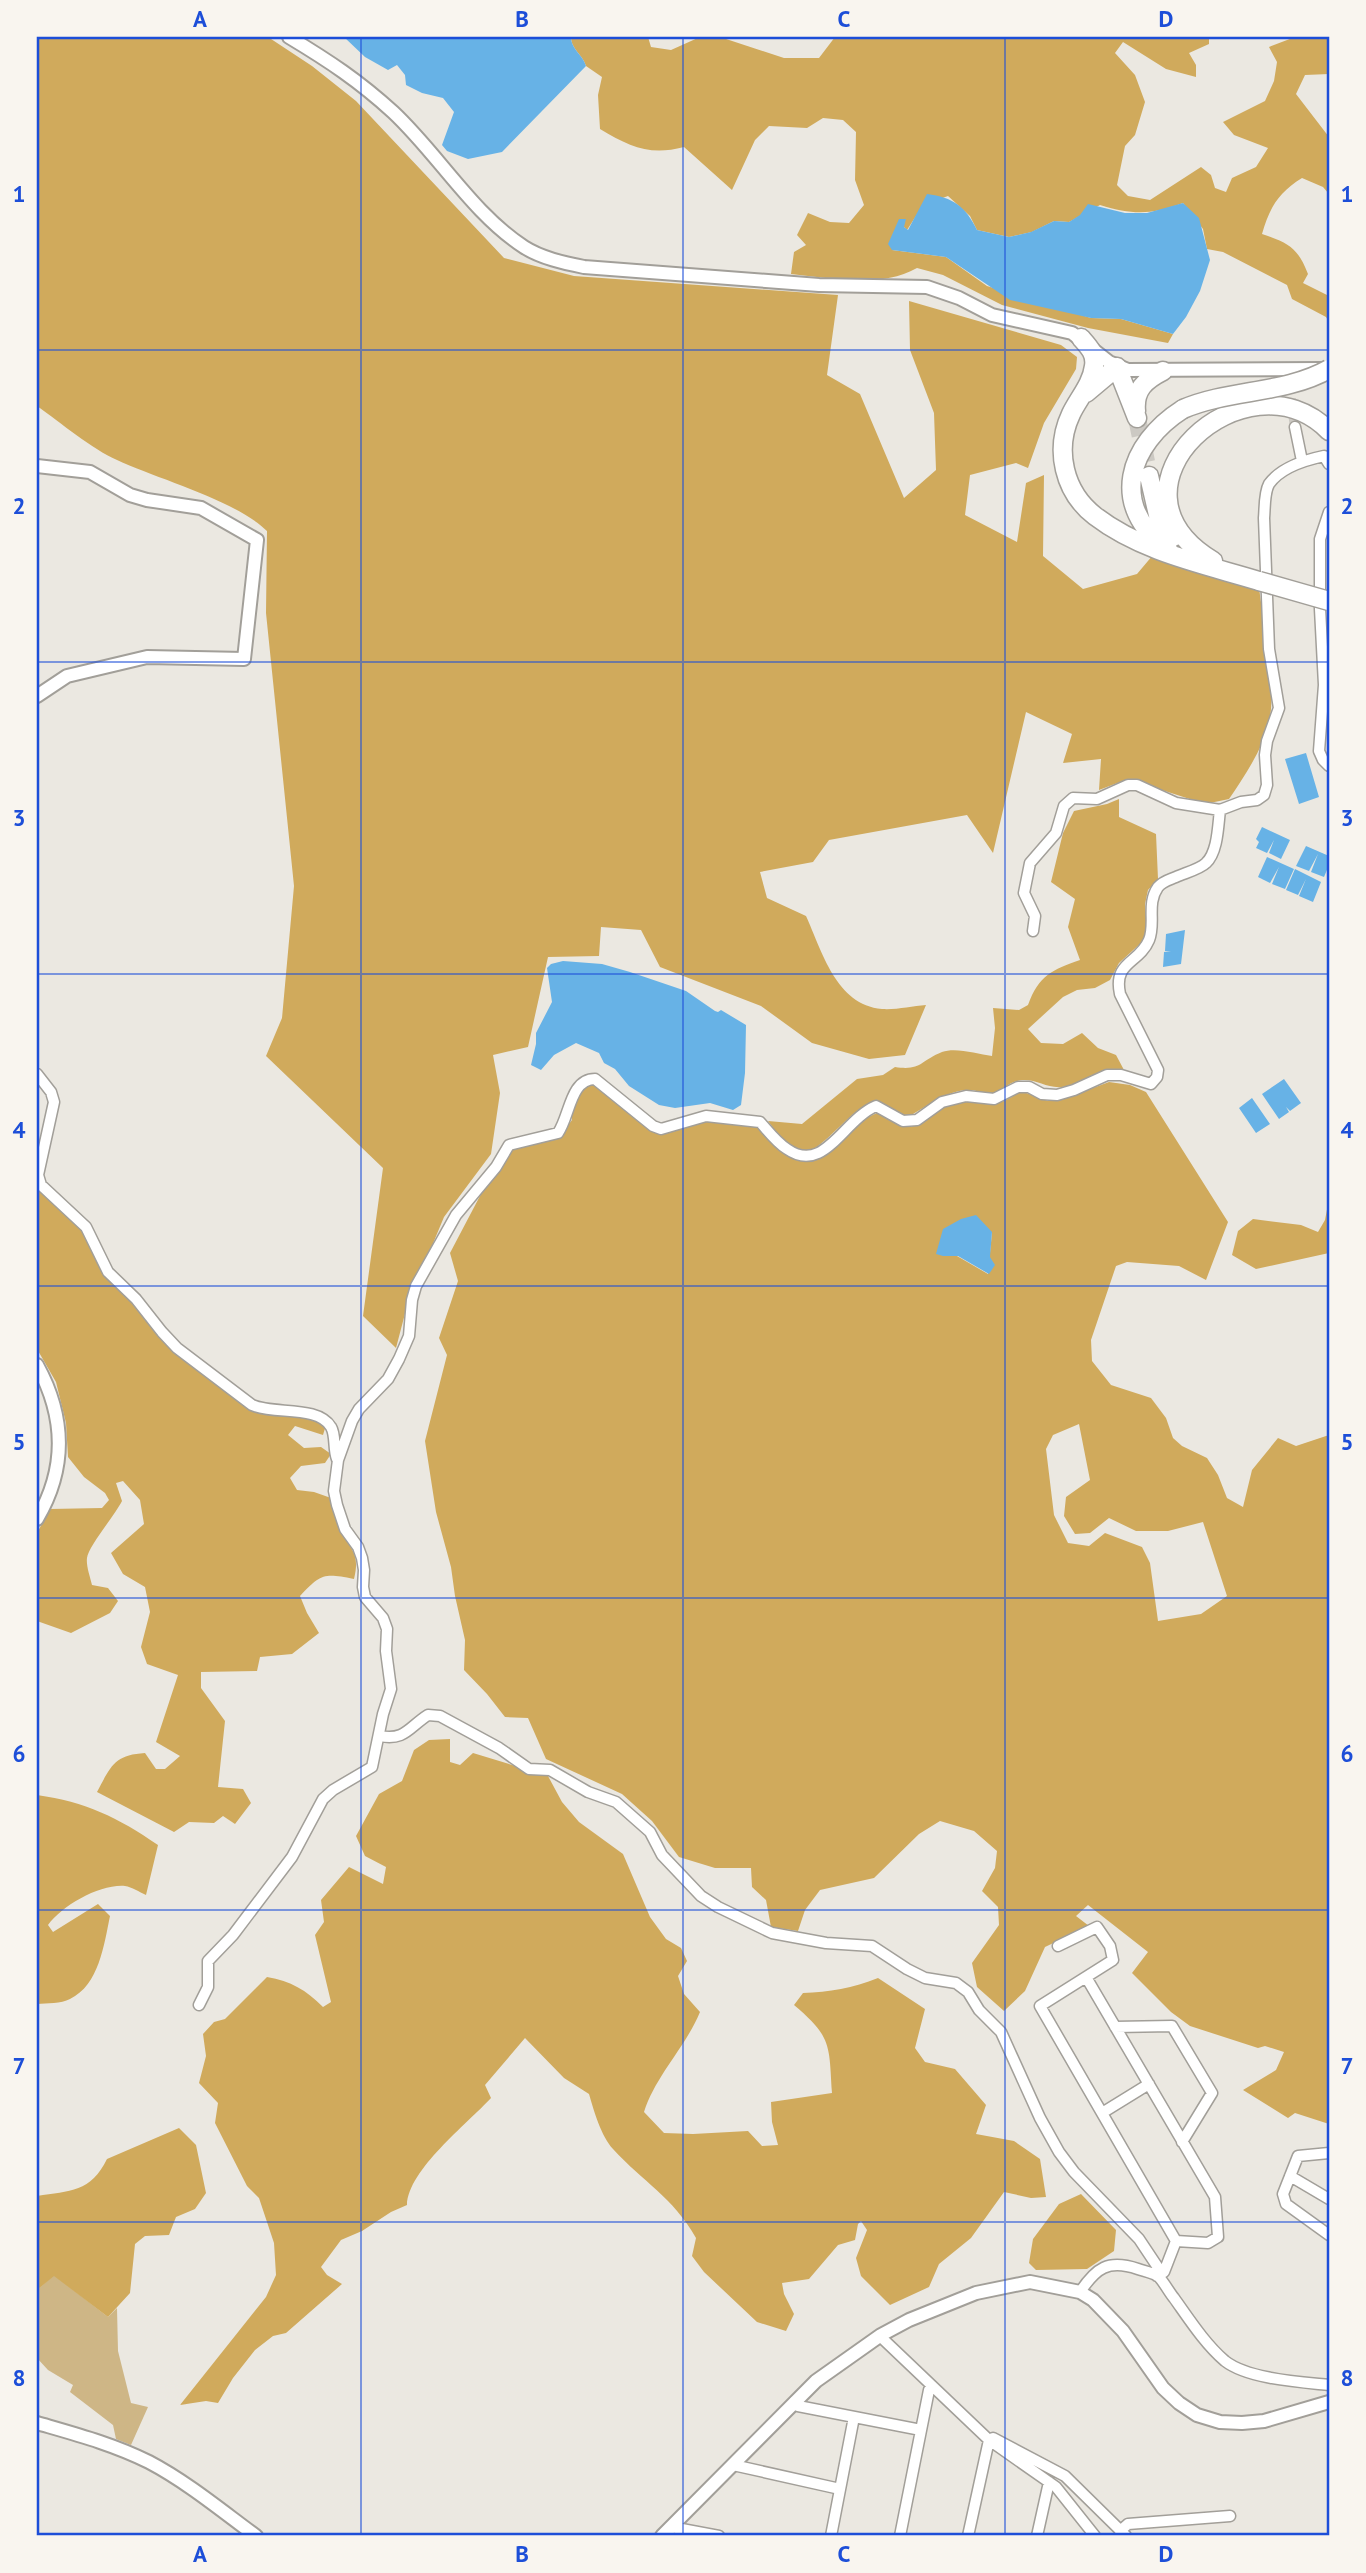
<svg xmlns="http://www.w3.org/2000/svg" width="1366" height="2573" viewBox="0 0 1366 2573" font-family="'PT Sans',sans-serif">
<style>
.green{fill:#ceb686}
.forest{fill:#d0aa5c;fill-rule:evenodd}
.water{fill:#67b2e6}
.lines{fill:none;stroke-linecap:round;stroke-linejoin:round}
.minor-tunnel{stroke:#ccc9c3;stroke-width:10;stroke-dasharray:10 5;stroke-linecap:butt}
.motorway-tunnel{stroke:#ccc9c3;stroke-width:18;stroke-dasharray:18 9;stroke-linecap:butt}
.minor-casing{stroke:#a29f99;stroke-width:13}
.tertiary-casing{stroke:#a29f99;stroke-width:16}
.motorway-casing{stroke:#a29f99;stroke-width:21}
.minor{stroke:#fff;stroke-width:10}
.tertiary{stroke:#fff;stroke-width:12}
.motorway{stroke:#fff;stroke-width:18}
.motorway-bridge-casing{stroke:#a29f99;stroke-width:21;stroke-linecap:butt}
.motorway-bridge{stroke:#fff;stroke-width:18}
.grid{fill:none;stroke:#1d4ed8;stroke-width:2;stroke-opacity:0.55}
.neatline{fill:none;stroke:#1d4ed8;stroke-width:2.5}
.grid-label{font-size:23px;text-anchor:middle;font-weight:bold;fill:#1d4ed8}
</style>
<rect width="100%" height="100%" fill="#ebe8e1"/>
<path class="green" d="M54,2275L108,2317L117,2308L118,2351L131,2403L148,2407L131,2445L116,2439L113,2425L70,2392L73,2385L48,2370L37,2358V2290Z"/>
<path class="forest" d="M37,37H268L312,66L356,101L504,258L574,276L838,295L827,375L860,394L904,498L936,470L934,413L910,350L909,301L1061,345L1077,357L1076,369L1044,423L1028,468L1016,463L970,475L965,515L1017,542L1026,483L1044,475L1043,556L1083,589L1137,574L1153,555L1259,587C1263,622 1277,690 1269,722C1263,749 1244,777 1229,799L1205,804L1128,779L1099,790L1101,759L1063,763L1072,734L1026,712L993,853L967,815L829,840L813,862L760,872L767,898L806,916C822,951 836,1005 882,1009C896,1010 912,1006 926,1005L905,1055L869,1059L812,1043L761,1006L660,967L641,930L601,927L599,956L548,957L528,1047L493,1055L500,1093L491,1154L444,1217L407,1306L396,1348L363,1316L383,1168L266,1056L282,1018L294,886L266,613L267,531C237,501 158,479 117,460C92,449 61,423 37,406Z
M571,37H648L651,47L671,50L700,37H720L784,58H819L835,37H1209V44L1189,53L1196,65V77L1166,69L1123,42L1115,53L1135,75L1145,102L1135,135L1125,146L1117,185L1128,196L1150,200L1201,167L1211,175L1215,188L1226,192L1232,178L1256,167L1268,148L1234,135L1223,122L1265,101L1274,81L1277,62L1269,47L1295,37H1329V74L1305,75L1296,94L1329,137V194L1323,187L1302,178C1278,193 1270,207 1262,234C1289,243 1298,248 1308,274L1303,283L1329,296V322L1326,317L1292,299L1287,285L1223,252L1207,249L1203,229L1183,203C1151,215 1133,215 1100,205L1069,222L1054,221L1032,232L1009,237L977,230L970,216L948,196L923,205L907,230L904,227L892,250L946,257L987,286L1091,318L1121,319L1173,334L1168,343L1088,328L1002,305L943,275L917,268C879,289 832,278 791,274L794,252L806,245L797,235L808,213L830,222L849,223L864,205L855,180L856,132L843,120L823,118L807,128L769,126L755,140L732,190L684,147C650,156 630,147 600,129L598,95L602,77L586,66C583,55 571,49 571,37Z
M1119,799V817L1156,834L1158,879L1148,890L1145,904L1147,933L1141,943L1119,963L1110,980L1095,988L1077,990L1063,997L1028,1029L1041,1043L1063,1044L1082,1033L1098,1048L1116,1055L1124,1070C1093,1068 1088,1084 1062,1087C1045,1089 1032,1075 1014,1082C1007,1084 1002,1091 998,1096C987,1097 980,1090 970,1090C948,1089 925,1108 906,1118L874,1101C848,1112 833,1139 807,1153L789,1149L768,1121L802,1124L857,1079L883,1075L895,1067C921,1071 920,1061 942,1052C956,1047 977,1054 992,1056L995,1028L993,1008L1019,1010L1028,1005C1039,975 1052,970 1080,960L1068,927L1075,899L1051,882L1063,833L1074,811L1107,804Z
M586,1082L598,1084L658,1134L709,1119L758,1125C774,1144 787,1157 811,1162L840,1144L860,1121L879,1112L911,1127C925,1118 939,1107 956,1102C968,1098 977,1103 989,1104C1000,1105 1012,1097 1021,1091L1048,1101L1069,1097L1109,1082L1130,1085L1146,1092L1228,1222L1206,1280L1179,1266L1127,1262L1116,1266L1091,1340L1092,1361L1111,1385L1151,1398L1166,1418L1173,1438L1182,1446L1207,1458L1218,1475L1227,1498L1243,1507L1252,1470L1278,1438L1296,1446L1329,1435V2124L1295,2113L1288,2118L1243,2090L1276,2070L1284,2052L1265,2046L1258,2048L1190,2026L1171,2012L1132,1973L1148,1952L1088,1905L1076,1916L1089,1926L1045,1947L1025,1991L1004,2011L977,1987L972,1963L999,1925L998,1907L982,1891L995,1868L997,1851L974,1831L940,1821L919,1834L874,1878L820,1890L805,1910L798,1931L771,1927L766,1900L752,1887L751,1868H715L679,1857L652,1821L622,1794L546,1759L528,1718L505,1717L487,1694L464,1670L465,1640L455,1596L451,1567L436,1512L425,1441L447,1355L439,1338L458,1281L450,1253L481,1194L502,1167L512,1150L557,1139L572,1120L571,1109ZM992,1232L988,1274L957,1256ZM1079,1424L1090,1480L1066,1497L1064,1516L1075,1534L1090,1533L1109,1518L1136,1531H1168L1203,1522L1227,1596L1201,1614L1158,1621L1150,1563L1142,1547L1105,1533L1089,1546L1068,1543L1054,1515L1046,1449L1053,1435Z
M37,1189L83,1230L146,1318L247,1403L304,1415L326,1425L323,1435L295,1426L288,1435L304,1448L321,1447L331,1454L325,1463L301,1466L290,1478L297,1490L314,1492L331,1498C334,1509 336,1521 341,1531C352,1551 360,1554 354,1579C323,1573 321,1574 300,1596L307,1613L319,1633L292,1654L260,1657L257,1671L201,1672V1688L225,1721L218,1787L243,1789L251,1803L235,1824L223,1816L214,1823L189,1822L174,1832L97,1792C111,1766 114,1755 145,1753L156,1769H165L180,1756L156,1742L178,1675L147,1664L141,1647L150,1612L145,1587L123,1574L111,1553L144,1524L140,1500L123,1481L116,1483L122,1501C115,1515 88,1547 87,1558C86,1566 90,1576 92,1585L108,1588L118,1601L110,1613L71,1633L37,1621V1533L50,1509L102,1508L109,1500L105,1493L84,1477L68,1457L66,1423L56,1382L37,1349Z
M1329,1199V1253L1256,1269L1232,1255L1238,1231L1253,1219L1301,1225L1318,1232L1325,1220Z
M450,1739V1762L460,1765L473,1753L548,1776L562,1802L579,1822L623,1854L650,1917L666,1939L681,1948L687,1961L678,1976L684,1994L700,2012C685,2048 656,2075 644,2112L664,2133L693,2134L748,2131L762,2146L778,2145L772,2122L771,2102L832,2093C829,2045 832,2037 794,2005L803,1993C829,1992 853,1988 878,1978L925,2009L915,2048L925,2062L955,2069L986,2105L976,2134L1014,2141L1040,2159L1046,2197L1031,2198L1004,2192L971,2238L939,2264L929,2287L890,2305L861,2276L856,2258L867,2230L861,2221L858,2224L855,2240L838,2245L809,2279L782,2283L784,2294L794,2314L786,2331L757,2322L704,2272L692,2256L696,2238C673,2197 643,2182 613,2149C601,2136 594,2111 589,2094L564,2078L525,2038L485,2085L491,2098C467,2124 408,2170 407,2205L391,2212L362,2231L341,2240L321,2267L327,2275L342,2284L286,2333L273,2336L255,2350L233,2378L218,2403L206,2401L180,2405L266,2297L276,2275L274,2243L259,2198L247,2186L215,2123L218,2103L199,2083L206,2056L203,2034L214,2022L225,2019L267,1977C291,1981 306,1990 323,2007L331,2002L315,1935L324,1922L321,1900L349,1867L383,1884L386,1867L365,1856L356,1836L379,1794L402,1781L414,1750L429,1740Z
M37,1795C86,1802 117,1817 158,1845L146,1895C139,1892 132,1887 125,1886C100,1884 63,1905 48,1925L53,1932L98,1904L110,1916C104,1945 99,1985 70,1999C61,2004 47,2003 37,2004Z
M179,2128L196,2145L206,2193L195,2209L176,2217L169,2235L145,2236L135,2244L130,2293L108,2317L54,2276L37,2290V2196C70,2191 91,2192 107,2159Z
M1081,2194L1116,2230L1114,2251L1087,2269L1036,2270L1029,2263L1033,2239L1059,2204Z"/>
<path class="water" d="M344,37H571C571,49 583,55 586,66L502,152L468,159L447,151L442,145L454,112L443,98L422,93L406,85L405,75L397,65L388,70L365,57Z
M927,194C953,197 966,207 977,230L1009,237L1031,232L1054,221L1069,222L1080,215L1088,204L1125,213H1147L1183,203L1199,218L1210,260L1200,291L1186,317L1173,334L1121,319L1091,318L1010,300L946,257L892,250L888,244L899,219H906L904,227L908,230Z
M1306,753L1319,797L1299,804L1285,759Z
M1262,827L1290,840L1281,859L1269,853L1274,840L1267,853L1256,848L1259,842L1256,839Z
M1306,846L1329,856V865L1324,877L1311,872L1318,854L1309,871L1296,866Z
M1267,857L1294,869L1285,889L1272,884L1279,867L1270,883L1258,877Z
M1295,869L1321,882L1313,902L1299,896L1306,879L1298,895L1286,890Z
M1185,930L1181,964L1163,967L1164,952L1171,951H1165L1166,934Z
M563,961L602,964L630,972L686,991L715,1011L718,1012L721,1010L746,1025L745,1073L741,1105L733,1110L710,1103L675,1108L659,1105L629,1086L615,1069L604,1063L599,1053L576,1043L554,1055L541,1070L531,1065L536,1044V1033L552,1002L547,968L551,964Z
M1284,1079L1301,1103L1290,1111L1286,1107L1289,1112L1279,1119L1262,1094Z
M1252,1098L1270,1124L1256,1133L1239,1108Z
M976,1215L992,1232L990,1257L995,1265L989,1274L958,1256H943L936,1254L943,1229L961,1219Z"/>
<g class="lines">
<path class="minor-tunnel" d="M1291,399L1295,427"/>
<path class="motorway-tunnel" d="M1137,418L1149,476"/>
<g class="minor-casing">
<path id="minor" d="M1295,427L1302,461
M1329,512L1320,539V609L1324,685L1319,751L1323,760L1329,766
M1033,931L1035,916L1024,893L1030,863L1056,833L1064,806L1073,798L1097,799L1128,785H1137L1176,803L1220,810L1241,802L1257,800L1264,795L1267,785L1265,755L1267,741L1279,708L1269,649L1264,518C1265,508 1264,493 1269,484C1281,467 1305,460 1324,456L1329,464
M37,1074L51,1092L54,1102L38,1175L41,1185L86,1227L108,1272L136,1299L162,1332L177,1348L252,1405C274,1415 318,1405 331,1427C336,1435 333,1449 337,1459
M380,1736C405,1741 409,1727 428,1715L440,1716L499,1748L529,1769L550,1770L588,1792L616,1802L650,1832L662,1855L701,1896L718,1907L772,1933L826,1943L872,1946L907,1969L925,1978L956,1983L968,1992L979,2010L1001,2032L1040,2118L1059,2152L1074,2172L1139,2239L1159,2269L1157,2276
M1058,1946L1097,1927L1110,1946L1113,1960L1040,2006L1176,2241L1164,2272L1158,2275
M1086,1977L1215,2197L1218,2237L1208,2243L1176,2241
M199,2005L208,1987V1961L233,1935L292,1857L323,1799L333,1790L372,1767L383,1714L391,1689L386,1651L387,1629L383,1618L365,1597L363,1587L364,1570L362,1558L358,1547L345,1529L337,1505L334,1491L338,1460L352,1421L359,1409L388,1379L399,1359L409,1336L412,1300L416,1286L456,1215L496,1167L509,1145L558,1133C570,1116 570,1079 595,1079L653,1126L661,1129L706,1116L760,1122C768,1131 777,1143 787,1149C824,1175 843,1120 876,1106L903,1121L917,1120L942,1102L966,1096L994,1099L1018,1087H1029L1042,1094L1057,1095L1074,1090L1107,1075H1121L1151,1084L1157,1077L1158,1070L1120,994C1113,961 1139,964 1149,940C1156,923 1146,904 1158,887C1163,881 1169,880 1176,877C1185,873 1200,869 1206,863C1218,852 1218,825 1220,810
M1115,2027L1172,2026L1212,2093L1182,2142
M1102,2113L1149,2084
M1329,2153L1298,2156L1283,2194L1286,2204L1329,2235
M1290,2176L1329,2199
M1080,2292C1096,2268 1108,2259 1138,2269C1144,2271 1153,2273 1158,2276C1164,2282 1169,2292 1174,2298C1189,2319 1205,2344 1225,2361C1248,2379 1300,2382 1329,2385
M881,2335L884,2340L989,2440L1056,2487L1095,2536
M794,2402L798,2406L921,2430
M733,2465L840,2489
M671,2527L719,2536
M1120,2531L1128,2524L1230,2516
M831,2536L854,2417
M900,2536L929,2390L932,2386
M968,2536L989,2440L993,2438L1065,2476L1126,2536
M1037,2536L1049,2482"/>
</g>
<g class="tertiary-casing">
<path id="tertiary" d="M289,37C329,61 359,81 393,112C438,154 472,213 524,247C541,258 564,263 584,267L819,285L927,287L959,298L992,315L1072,333L1109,362L1128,370L1322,369
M37,466L90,472L130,495L147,500L201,508L257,540L244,659L147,657L67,676L37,696
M37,1365C65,1416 67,1468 37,1519
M37,2423C75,2434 113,2444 149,2462C187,2482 222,2511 256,2536
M662,2536L816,2381L881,2335L909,2320L976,2293L1030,2282L1080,2292L1093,2300L1123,2331L1163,2388L1179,2403L1197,2415L1220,2422L1242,2423L1264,2421L1329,2402"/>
</g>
<g class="motorway-casing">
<path id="motorway" d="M1081,338C1089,347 1096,354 1094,366C1092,384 1078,399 1071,414C1054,450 1064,492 1095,516C1142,552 1203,564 1259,581
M1086,393L1117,367L1137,418
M1136,411C1134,390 1145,380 1163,371
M1149,476L1158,515L1173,537
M1168,549C1108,506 1128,444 1183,409
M1213,561C1090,487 1247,348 1329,431"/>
</g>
<use href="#minor" class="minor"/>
<use href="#tertiary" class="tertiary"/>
<use href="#motorway" class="motorway"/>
<g class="motorway-bridge-casing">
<path id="motorway-bridge" d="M1183,409C1230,389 1285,394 1329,369
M1259,581L1329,601"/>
</g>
<use href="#motorway-bridge" class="motorway-bridge"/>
</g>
<path class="grid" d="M361,37V2536M683,37V2536M1005,37V2536M37,350H1329M37,662H1329M37,974H1329M37,1286H1329M37,1598H1329M37,1910H1329M37,2222H1329"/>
<rect width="1366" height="2573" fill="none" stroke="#f9f5ef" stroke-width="77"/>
<rect x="38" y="38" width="1290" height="2496" class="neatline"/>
<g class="grid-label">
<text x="200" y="27">A</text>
<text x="522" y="27">B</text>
<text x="844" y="27">C</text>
<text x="1166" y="27">D</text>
<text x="19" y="202">1</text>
<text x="1347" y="202">1</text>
<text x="19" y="514">2</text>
<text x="1347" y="514">2</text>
<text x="19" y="826">3</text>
<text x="1347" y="826">3</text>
<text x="19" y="1138">4</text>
<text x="1347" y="1138">4</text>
<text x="19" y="1450">5</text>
<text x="1347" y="1450">5</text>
<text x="19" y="1762">6</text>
<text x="1347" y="1762">6</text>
<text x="19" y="2074">7</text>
<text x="1347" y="2074">7</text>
<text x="19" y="2386">8</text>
<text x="1347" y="2386">8</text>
<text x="200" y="2562">A</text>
<text x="522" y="2562">B</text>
<text x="844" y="2562">C</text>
<text x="1166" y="2562">D</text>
</g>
</svg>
